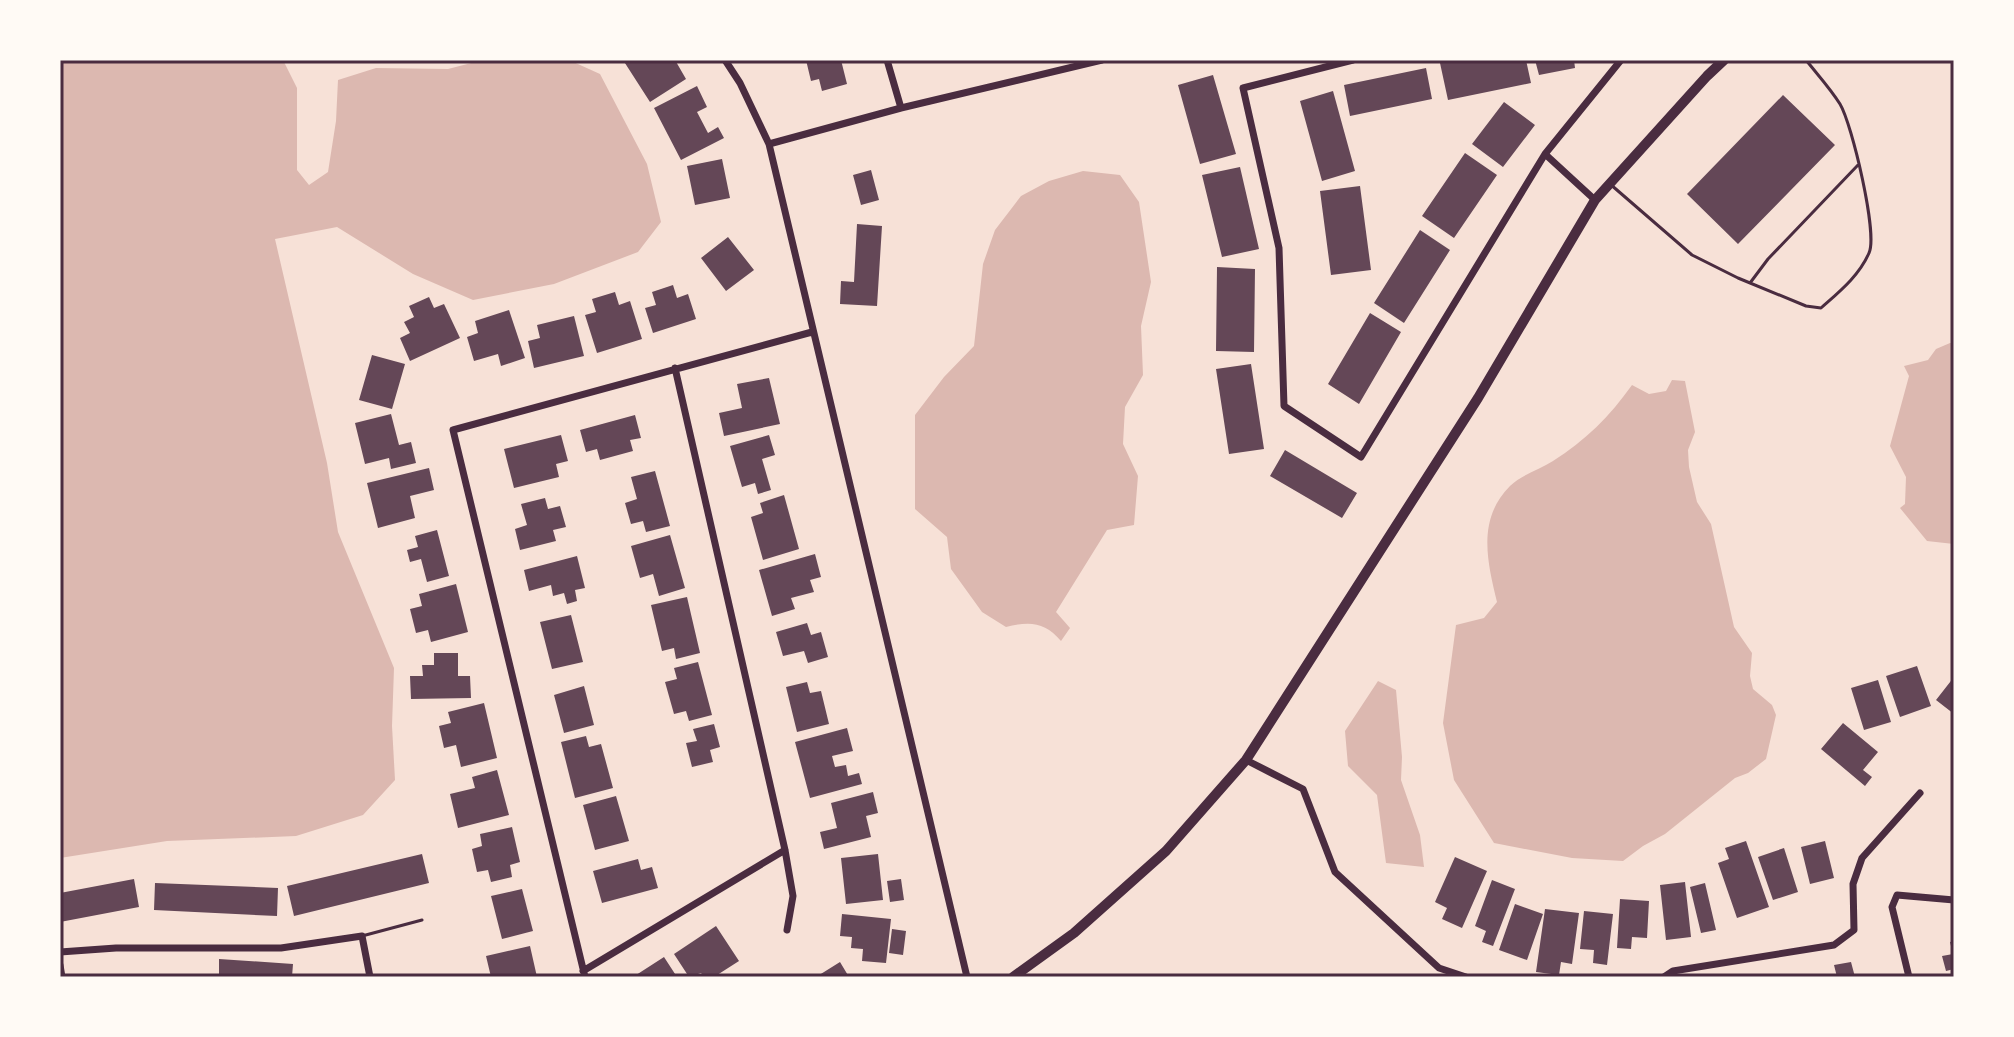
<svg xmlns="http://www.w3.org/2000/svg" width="2014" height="1037" viewBox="0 0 2014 1037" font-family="Poppins,sans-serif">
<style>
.water{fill:#dcb8b0}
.building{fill:#644757}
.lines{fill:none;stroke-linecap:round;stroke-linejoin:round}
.service{stroke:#4a2c40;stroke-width:3}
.minor{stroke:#4a2c40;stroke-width:7}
.secondary{stroke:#4a2c40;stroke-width:10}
.neatline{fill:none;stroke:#4a2c40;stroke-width:3}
</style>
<rect width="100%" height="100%" fill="#f7e1d7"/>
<path class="water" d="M60,60H283L297,88V170L309,185L328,172L336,121L338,80L376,68L448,69L483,60H569L600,74L647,164L661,222L638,252L554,284L473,300L413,274L337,227L275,239L327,463L338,532L394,668L392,726L395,780L363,815L296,836L167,841L60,858Z
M1083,171L1120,175L1139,202L1151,282L1141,326L1143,375L1125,407L1123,444L1138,476L1134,525L1107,530L1056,612L1070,628L1061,641C1045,622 1030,621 1006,627L982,612L951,569L947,537L915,509V415L944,377L974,346L983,264L995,230L1021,196L1049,181Z
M1950,343H1954V544L1927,541L1900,508L1905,504L1906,477L1890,446L1909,376L1904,366L1928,360L1936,349Z
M1672,380L1685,381L1695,432L1688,450L1689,467L1697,502L1711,524L1734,627L1752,653L1750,676L1753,689L1772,705L1776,715L1766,759L1748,773L1735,778L1665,834L1643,846L1623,861L1572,858L1494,843L1454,780L1443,723L1456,625L1484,618L1497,602C1487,561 1477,519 1510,486C1521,475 1539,470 1553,461C1585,441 1610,416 1632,385L1649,394L1666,391Z
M1378,681L1396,690L1402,757L1401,780L1420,835L1424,867L1386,863L1377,795L1348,766L1345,731Z"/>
<path class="building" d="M623,60H675L686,79L650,102Z
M806,60H841L847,84L822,91L819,79L811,81Z
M1453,60H1526L1531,83L1448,100L1440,63Z
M1535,60H1574L1575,68L1539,75Z
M1426,68L1432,99L1350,116L1344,85Z
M1213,75L1236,154L1200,164L1178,85Z
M697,86L707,107L697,112L708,133L718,127L724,138L681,160L654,108Z
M1333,91L1355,171L1322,181L1300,101Z
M1783,95L1835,145L1738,244L1687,194Z
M1504,102L1535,125L1503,167L1472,144Z
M1465,153L1497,175L1454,238L1422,216Z
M722,159L730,198L695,205L687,166Z
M1240,167L1259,249L1222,257L1202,175Z
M871,170L879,200L861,205L853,175Z
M1360,186L1371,270L1331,275L1320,191Z
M857,224L882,226L877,306L840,304L841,281L854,282Z
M1420,230L1450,250L1404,323L1374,303Z
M728,237L754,270L726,291L701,258Z
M1217,267L1255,269L1254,352L1216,351Z
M673,285L677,298L688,294L696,319L653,333L645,308L656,305L652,292Z
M615,292L619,305L630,301L642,339L597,353L585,315L596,312L592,299Z
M429,297L434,308L444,304L460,338L410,361L400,338L410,333L404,322L414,317L409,306Z
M509,310L525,358L501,366L498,354L474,361L467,337L478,333L475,321Z
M1370,313L1401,332L1359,404L1328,384Z
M574,316L584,356L534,368L528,341L540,338L537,325Z
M372,355L405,364L392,409L359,400Z
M1251,364L1264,449L1229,454L1216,369Z
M769,378L780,424L724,436L719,413L742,408L737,384Z
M391,414L399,445L411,442L416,463L391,469L389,458L365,464L355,423Z
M635,415L641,438L630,440L633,451L600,460L597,449L586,452L580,430Z
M561,435L568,461L556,464L559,477L514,488L504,449Z
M769,435L775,455L762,459L771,490L758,494L755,483L742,487L730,446Z
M1285,450L1357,493L1342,518L1270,476Z
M429,468L434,490L410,496L415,518L378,528L367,483Z
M655,471L670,526L646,532L643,521L631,524L625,503L637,499L631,477Z
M784,495L799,549L763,560L751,517L763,513L760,503Z
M545,498L548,509L560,506L566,527L553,530L556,541L520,550L515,529L527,525L521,504Z
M437,530L449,576L427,582L421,559L410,562L407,550L418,547L415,536Z
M670,535L685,588L659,596L653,574L640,578L631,546Z
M815,554L821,577L810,580L814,592L791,598L795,609L772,616L759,570Z
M577,556L585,588L575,590L577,601L567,604L564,593L553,596L551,585L529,591L524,570Z
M456,584L468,632L431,642L428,630L416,633L410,609L422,606L419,594Z
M687,597L700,653L676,659L674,648L662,651L651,605Z
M571,615L583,662L552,669L540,622Z
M807,623L811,635L821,632L828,657L808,663L804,651L783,656L776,632Z
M434,653H458V676H470L471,698L411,699L410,676H423L422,665H434Z
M698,662L712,715L689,721L686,711L674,714L665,682L677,679L674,668Z
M1917,666L1931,706L1900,717L1886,676Z
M1954,677V714L1936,700Z
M1878,680L1891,722L1864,730L1851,688Z
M807,682L810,693L821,691L829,724L797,732L786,687Z
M584,686L594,725L564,733L554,695Z
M484,703L497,758L461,767L456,745L444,748L439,726L451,723L448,712Z
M1843,723L1878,752L1863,770L1872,777L1865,786L1821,749Z
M714,724L720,747L710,750L713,762L692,767L686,743L697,741L693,729Z
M847,728L853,751L832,756L835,767L846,765L848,776L859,773L862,784L810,798L795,742Z
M586,736L589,747L601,744L613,788L575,798L561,742Z
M497,770L509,815L458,828L450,794L475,788L472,777Z
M873,792L878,813L866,816L871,837L824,849L820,832L837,828L831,803Z
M616,796L629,841L595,850L583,805Z
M512,827L520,862L510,865L512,877L491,882L488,870L477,872L472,849L482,846L480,834Z
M1746,841L1769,907L1737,918L1718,863L1729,859L1725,848Z
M1825,841L1834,878L1810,884L1801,847Z
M1784,848L1798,892L1773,900L1758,857Z
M422,854L429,883L294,916L287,886Z
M878,854L883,900L846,904L841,858Z
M1455,857L1487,871L1462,928L1442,919L1447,908L1435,902Z
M638,859L641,870L652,867L658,888L602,903L593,871Z
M134,879L139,907L60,922V893Z
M901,879L904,900L890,902L887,881Z
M1492,880L1515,889L1493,946L1482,942L1486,931L1475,926Z
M1685,882L1691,937L1666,940L1660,885Z
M155,883L278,888L277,916L154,910Z
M1705,883L1716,930L1701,933L1690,887Z
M522,889L533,931L502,939L491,896Z
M1620,899L1649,901L1647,938L1632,937L1631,949L1617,948Z
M1515,904L1543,914L1527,960L1499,950Z
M1545,909L1579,913L1572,964L1561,962L1559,975L1536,972Z
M1584,911L1613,914L1607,965L1593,963L1594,950L1580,949Z
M842,914L891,919L886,963L862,961L863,949L851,948L852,937L840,936Z
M716,926L739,961L714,977H704L701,973L689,977L674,954Z
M892,929L906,931L903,955L889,953Z
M1954,941V969L1946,971L1942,956L1953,954L1950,942Z
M530,946L537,977H491L486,956Z
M664,957L677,977H633Z
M219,959L293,964L292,977L219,976Z
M840,962L849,977H816Z
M1851,962L1855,977H1837L1834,965Z"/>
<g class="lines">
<path class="service" d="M1610,184L1692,255L1738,278L1806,306L1821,308C1839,292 1859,276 1869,253C1878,234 1852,124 1840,104C1830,88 1817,74 1806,60
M1750,283L1768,259L1858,165
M362,936L422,920"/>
<path class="minor" d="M725,60L740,83L769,144L967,977
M887,60L901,108
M1353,60L1243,88L1279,248L1284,406L1361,457L1545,154L1621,60
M769,144L901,108L1102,60
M1545,154L1595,200
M675,368L785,850L793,896L787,930
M1246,760L1303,789L1335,872L1439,968L1466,977
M60,952L116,948H281L362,936L370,977
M60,965L62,977
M583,971L785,850
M585,977L453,430L812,332
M1664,977L1673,971L1834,945L1854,930L1853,884L1862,858L1920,793
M1909,977L1892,907L1897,895L1954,900"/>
<path class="secondary" d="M1013,977L1074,933L1166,851L1246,760L1478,398L1595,200L1707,76L1724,60"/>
</g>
<rect width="2014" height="1037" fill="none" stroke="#fffaf5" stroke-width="124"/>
<rect x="62" y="62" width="1890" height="913" class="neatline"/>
</svg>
